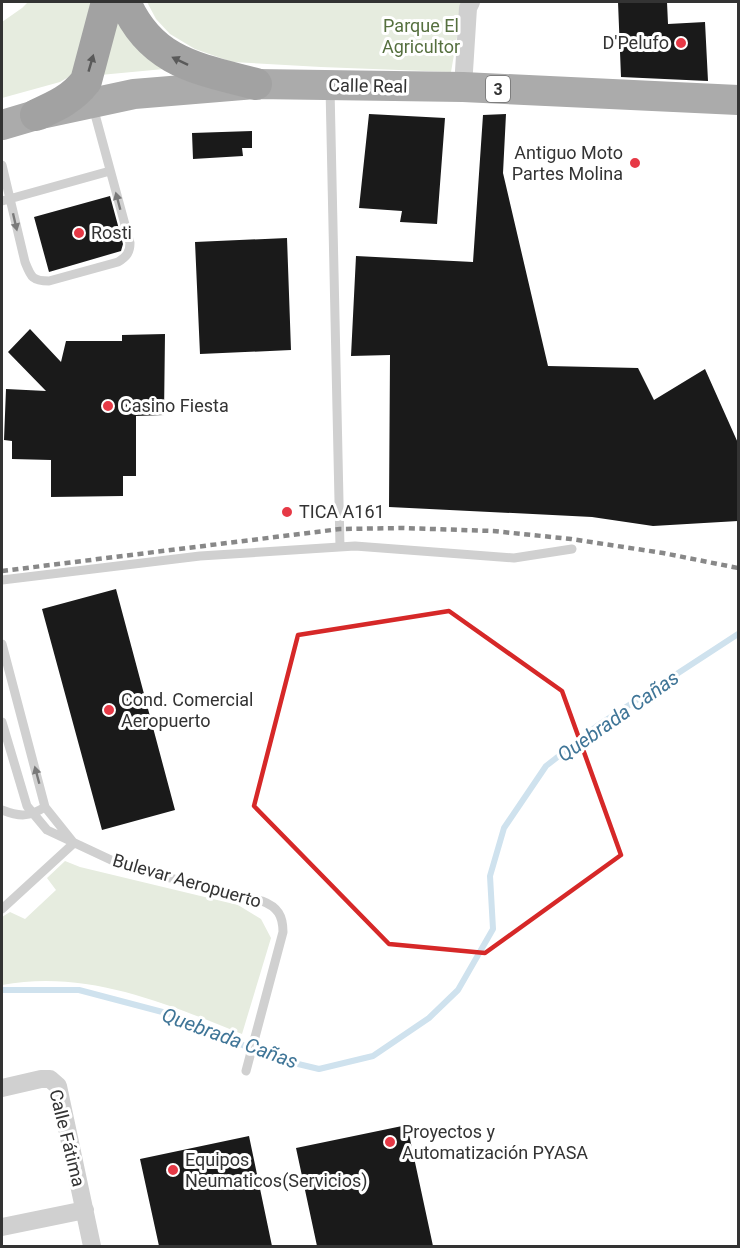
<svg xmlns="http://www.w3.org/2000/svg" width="740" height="1248" viewBox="0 0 740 1248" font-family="Roboto,sans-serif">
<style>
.green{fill:#e6ecdf}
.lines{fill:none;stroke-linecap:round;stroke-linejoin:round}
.stream{stroke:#cfe2ee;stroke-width:6}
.building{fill:#1a1a1a}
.service{stroke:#d0d0d0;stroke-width:9}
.minor{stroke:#d0d0d0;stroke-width:18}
.primary{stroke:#ababab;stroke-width:30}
.trunk{stroke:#a2a2a2;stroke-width:32}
.rail{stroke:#888;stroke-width:4.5;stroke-dasharray:6 4.5;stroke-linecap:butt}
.oneway{fill:#5a5a5a}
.oneway2{fill:#7a7a7a}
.marked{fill:none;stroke:#d62828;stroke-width:4.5;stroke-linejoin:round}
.poi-dot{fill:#e63946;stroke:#fff;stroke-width:2}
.labels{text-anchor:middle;stroke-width:6;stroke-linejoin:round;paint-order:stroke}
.shield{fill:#fff;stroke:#707070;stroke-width:1.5}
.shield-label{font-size:16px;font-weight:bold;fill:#333}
.park-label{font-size:18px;fill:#56703f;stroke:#fff}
.poi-label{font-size:18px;fill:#333;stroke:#fff;text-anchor:start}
.street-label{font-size:18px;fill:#333;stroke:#fff}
.water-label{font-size:20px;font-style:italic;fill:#3f7597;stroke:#fff}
</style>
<rect width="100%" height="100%" fill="#fff"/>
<path class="green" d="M28,2H92L72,75L60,82L2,98V22L22,8Z
M147,2H463L451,72L321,67L232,62L195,49L170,34L156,19Z
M113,9L164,69L100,75Z
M65,861L80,867L238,905L261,919L271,938L242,1034C166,1003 85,969 2,985V917L10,912L25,919L56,890L47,878Z"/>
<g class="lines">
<path class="stream" d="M2,990H79L170,1014L273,1058L319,1069L373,1056L429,1018L458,990L493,929L490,876L504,828L546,766L597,726L738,634"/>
</g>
<path class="building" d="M618,2H667L668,24L705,22L708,81L621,77Z
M369,114L445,118L437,224L400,222L402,211L359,208Z
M506,114L503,173L548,366L638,368L654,400L705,369L738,443V521L653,526L592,517L389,507L390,355L351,356L356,256L473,262L483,115Z
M252,131V148H242L243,156L193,159L192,133Z
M110,196L123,244L121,251L49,272L34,217Z
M287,238L291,350L200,354L195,242Z
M30,329L61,362L66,341H122V335L165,334L164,415L136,416V476H123V496L51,497V460L12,459V441L4,440L6,389L46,391L8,352Z
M116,589L175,810L102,830L42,609Z
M407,1125L433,1246H317L296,1148Z
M249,1136L272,1246H159L140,1159Z"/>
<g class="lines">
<path class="service" d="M330,88L340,547
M2,165L25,262C31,277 32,281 49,281L118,262C126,257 130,253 130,243L93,107
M2,201L110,171
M2,580L200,556L355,546L514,558L572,549
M2,644L45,807L73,842
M2,722L27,806L47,830L126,867L262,901C278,907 283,916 283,932L246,1071
M2,810C20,817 29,817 45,807
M2,909L74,843"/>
<path class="minor" d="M463,87L468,8L471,2
M2,1088L41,1079H50L58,1086L92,1246
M2,1227L85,1210"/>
<path class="primary" d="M2,125L36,115L134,94L256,84L463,87L738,100"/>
<path class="trunk" d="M125,2C151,63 199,69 256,84
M36,115C56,106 72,99 86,81L107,2"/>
<path class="rail" d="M2,571L340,529L403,528L493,531L571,539L663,553L738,568"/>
</g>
<defs><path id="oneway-solid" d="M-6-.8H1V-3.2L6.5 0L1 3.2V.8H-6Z" transform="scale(1.5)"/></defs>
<g class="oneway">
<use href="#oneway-solid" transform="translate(180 61) rotate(-154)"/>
<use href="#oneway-solid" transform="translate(91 63) rotate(-74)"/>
</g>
<g class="oneway2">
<use href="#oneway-solid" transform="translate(118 201) rotate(-105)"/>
<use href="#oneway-solid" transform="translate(15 222) rotate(77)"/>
<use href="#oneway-solid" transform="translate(37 775) rotate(-105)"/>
</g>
<path class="marked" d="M449,611L562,691L621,855L485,953L389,944L254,806L298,635Z"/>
<g class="poi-dot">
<circle cx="681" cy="43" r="6"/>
<circle cx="635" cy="163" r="6"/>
<circle cx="79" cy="233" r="6"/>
<circle cx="108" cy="406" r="6"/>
<circle cx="287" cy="512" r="6"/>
<circle cx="109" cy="710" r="6"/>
<circle cx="390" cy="1142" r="6"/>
<circle cx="173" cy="1170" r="6"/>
</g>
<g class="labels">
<rect class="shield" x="486" y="76" width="24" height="26" rx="4.5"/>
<g class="shield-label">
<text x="498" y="95">3</text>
</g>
<g class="park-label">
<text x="421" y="32">Parque El<tspan x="421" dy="21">Agricultor</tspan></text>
</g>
<g class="poi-label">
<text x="669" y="49" text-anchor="end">D'Pelufo</text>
<text x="623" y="159" text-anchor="end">Antiguo Moto<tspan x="623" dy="21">Partes Molina</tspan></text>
<text x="91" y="239">Rosti</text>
<text x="120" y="412">Casino Fiesta</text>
<text x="299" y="518">TICA A161</text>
<text x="121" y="706">Cond. Comercial<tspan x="121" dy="21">Aeropuerto</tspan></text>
<text x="402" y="1138">Proyectos y<tspan x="402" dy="21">Automatización PYASA</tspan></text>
<text x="185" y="1166">Equipos<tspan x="185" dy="21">Neumaticos(Servicios)</tspan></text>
</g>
<g class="street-label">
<text transform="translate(368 86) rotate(1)" y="6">Calle Real</text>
<text transform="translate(187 881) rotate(16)" y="6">Bulevar Aeropuerto</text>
<text transform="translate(67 1138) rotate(76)" y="6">Calle Fátima</text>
</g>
<g class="water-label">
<text transform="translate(618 716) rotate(-35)" y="7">Quebrada Cañas</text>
<text transform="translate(230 1038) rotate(20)" y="7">Quebrada Cañas</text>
</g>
</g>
<rect width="740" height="1248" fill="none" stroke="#333333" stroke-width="6"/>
</svg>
